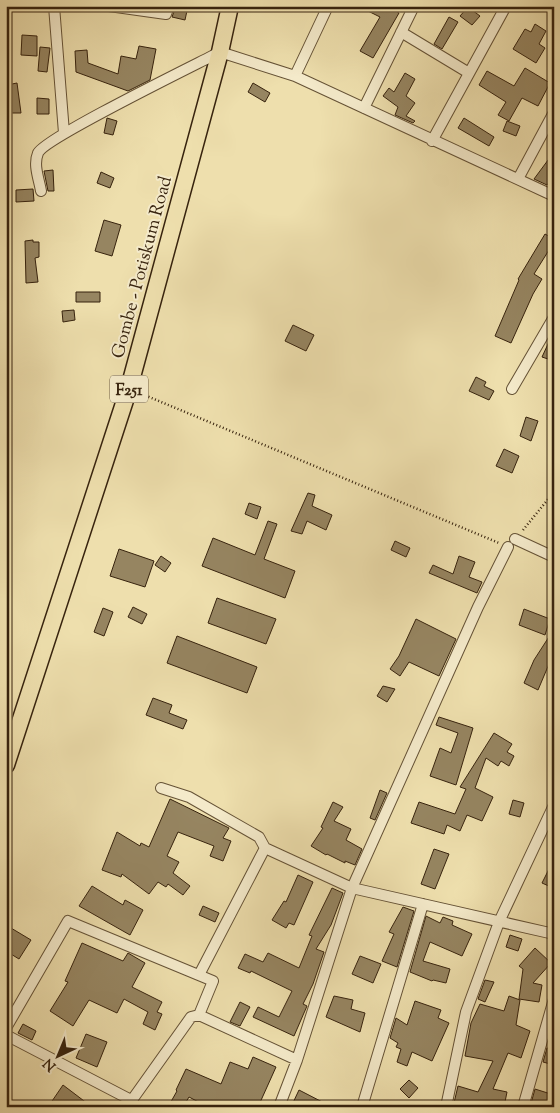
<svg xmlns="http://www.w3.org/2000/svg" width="560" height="1113" viewBox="0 0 560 1113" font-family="'Sorts Mill Goudy',serif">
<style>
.building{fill:#968561;stroke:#37230e}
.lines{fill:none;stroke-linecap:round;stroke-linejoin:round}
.minor-casing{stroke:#655236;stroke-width:12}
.primary-casing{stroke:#37230e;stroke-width:19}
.path{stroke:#37230e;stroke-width:2.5;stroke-dasharray:1 2.5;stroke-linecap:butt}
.minor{stroke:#f4eaca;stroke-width:10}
.primary{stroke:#eedfad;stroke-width:16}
.labels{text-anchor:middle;stroke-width:4;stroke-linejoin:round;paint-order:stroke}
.shield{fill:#f4eaca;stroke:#705f46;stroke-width:1}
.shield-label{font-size:16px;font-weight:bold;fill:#37230e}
.street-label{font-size:18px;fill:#37230e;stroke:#f4eaca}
</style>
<rect width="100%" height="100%" fill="#eedfad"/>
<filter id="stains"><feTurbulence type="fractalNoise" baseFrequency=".004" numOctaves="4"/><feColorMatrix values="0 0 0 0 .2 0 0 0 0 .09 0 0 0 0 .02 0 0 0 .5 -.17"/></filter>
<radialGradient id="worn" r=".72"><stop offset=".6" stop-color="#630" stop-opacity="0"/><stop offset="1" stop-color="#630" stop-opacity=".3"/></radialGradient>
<path class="building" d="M176,6H188L185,20L172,17Z
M358,6H387L399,13L373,58L360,51L380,17Z
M468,7L480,16L472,25L460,16Z
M449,17L458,22L442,49L434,44Z
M535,24L546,31L539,44L545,48L536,63L513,49L525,29L531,32Z
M22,35L37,36V56L21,55Z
M139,46L156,49L150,80L128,91L76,72L75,51L87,50L88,63L118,74L121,56L136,59Z
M40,47L50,48L47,72L38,71Z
M525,68L550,83L538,106L522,98L509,121L498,115L506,102L479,85L487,71L514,86Z
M405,73L415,79L406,96L415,103L406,116L415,121L413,123L395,115L398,107L383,96L389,88L394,92Z
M17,83L21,113H9L7,85Z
M253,83L270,93L265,102L248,92Z
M37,98L49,99V114H37Z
M107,118L117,121L113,135L104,133Z
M464,118L494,137L489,146L458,128Z
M507,121L520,126L516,136L503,131Z
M554,152V176L547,185L534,179Z
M53,170L54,191H48L44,171Z
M101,172L114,178L110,188L97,183Z
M33,189L34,201L16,202V190Z
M104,220L121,225L112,256L95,251Z
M545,234L554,239V253L549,250L534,274L542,279L533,294L511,343L495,336L519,280L518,279Z
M33,240V242H39V257L35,258L38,282L26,283L25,241Z
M76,292H100V302H76Z
M74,310L75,320L63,322L62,311Z
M293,325L314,335L306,351L285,341Z
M554,331V361L542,357Z
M476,377L486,382L484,386L494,391L489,400L469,391Z
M526,417L538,421L531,441L520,436Z
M504,449L519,456L512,473L496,466Z
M308,493L315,495L312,506L332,515L326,530L307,521L302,534L291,531Z
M249,503L261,507L257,519L245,514Z
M268,521L277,524L264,559L295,571L285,598L202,566L213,538L255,555Z
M395,541L410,548L406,557L391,550Z
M119,549L154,561L145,587L110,576Z
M161,556L171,563L165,572L155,565Z
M459,556L475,562L469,577L482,582L477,593L429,573L433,565L453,574Z
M217,598L276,619L266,644L208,623Z
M133,607L147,614L142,624L128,617Z
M103,608L113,612L104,636L94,632Z
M524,609L550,619L545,635L519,625Z
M416,619L456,639L439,676L409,662L400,676L390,669L399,656Z
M554,629V666L549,664L538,690L524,683L534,660Z
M177,636L257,667L247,693L167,663Z
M383,686L395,689L387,702L377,696Z
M153,698L172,705L169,713L187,720L183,729L146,715Z
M439,717L473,728L456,785L430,776L440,748L451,753L458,733L436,725Z
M494,733L512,744L507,752L514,756L509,766L501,761L498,766L486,758L475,788L493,797L482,821L467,815L460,831L447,825L444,834L411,823L419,802L455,814L466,789L460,787Z
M380,790L387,793L375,820L370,818Z
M170,799L229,828L223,838L231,841L223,861L210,856L214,846L178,832L167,856L179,862L173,873L190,886L183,895L168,884L166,887L158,882L149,894L122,874L121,877L102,870L117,832L140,846L141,843L149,847Z
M513,800L524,803L520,817L509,814Z
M333,802L343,807L334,821L351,829L346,840L362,849L355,865L345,861V863L327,854L326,855L311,846L323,828L321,827Z
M434,849L449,854L435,889L421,884Z
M554,859V881L551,887L542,883Z
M298,875L313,882L294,925L289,923L286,928L272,920L284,901L286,902Z
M92,886L123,905L125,900L143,910L130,935L79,906Z
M332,888L343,893L331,925L316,949L324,952L313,984L303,1004L307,1006L294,1036L253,1017L258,1007L279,1017L292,991L251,971L250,973L238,968L245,954L263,962L268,953L299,968L312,936L309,935Z
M203,906L219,913L215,922L199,915Z
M403,907L414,911L397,967L382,961L394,934L389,932Z
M426,916L440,923L443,917L453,921L452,925L472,934L462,956L430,942L423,961L450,969L446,983L433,980L432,981L410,972Z
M6,925L31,940L19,959L6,951Z
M510,935L522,939L518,951L506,947Z
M82,943L123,961L128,953L145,963L132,987L162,1002L157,1012L162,1014L155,1030L143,1024L148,1012L124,999L117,1013L89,1000L73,1026L50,1011L68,982L65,981Z
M535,948L551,963L533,983L542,985L539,1002L519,999L523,969L519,966Z
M360,956L381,964L373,983L352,974Z
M485,980L494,982L485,1002L478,999Z
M334,996L353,1000L351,1009L365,1013L360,1032L326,1017Z
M509,996L520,1000L516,1025L530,1031L521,1058L508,1053L493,1089L507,1092L504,1107H453L458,1086L478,1092L493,1061L465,1056L471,1023L480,1004L504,1011Z
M415,1001L441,1010L438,1018L449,1023L432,1061L412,1052L407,1066L397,1062L401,1049L396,1047L398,1043L390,1038L396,1018L407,1025Z
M240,1002L250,1007L240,1026L230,1022Z
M23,1024L36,1031L32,1040L18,1033Z
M86,1034L107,1042L97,1067L76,1058Z
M547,1048L554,1050V1065L543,1062Z
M253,1057L276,1067L258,1107H208L189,1097L183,1107H168L177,1091L176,1090L186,1069L221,1084L230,1062L248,1069Z
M409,1080L418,1088L409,1098L400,1089Z
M63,1085L92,1107H48Z
M535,1089L554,1095V1107H530Z
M299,1090L332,1107H291Z"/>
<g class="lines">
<g class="minor-casing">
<path id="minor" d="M54,6L64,133
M109,6L166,14L169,6
M401,32L469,73
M295,76L328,6
M364,108L414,6
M432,141L506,6
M518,179L554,112
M41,191C39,179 33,165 38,153C45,138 195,65 220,52L295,76L554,196
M512,389L554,317
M515,539L554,557
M161,788L189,797L259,837L265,848L352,888L554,934
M199,975L265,848
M6,1028L68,921L213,981L199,1015
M6,1035L131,1100
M127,1107L191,1017L199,1015L297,1060
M279,1107L297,1060L352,888L478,607L508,547
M362,1107L423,904
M446,1107L466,1012L499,922L554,805
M523,1107L554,999"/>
</g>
<g class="primary-casing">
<path id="primary" d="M6,765L129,388L220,52L230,6"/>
</g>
<path class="path" d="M142,394L499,543
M523,530L554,492"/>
<use href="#minor" class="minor"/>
<use href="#primary" class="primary"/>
</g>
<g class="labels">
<rect class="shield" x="110" y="375.5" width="38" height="27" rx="4"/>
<g class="shield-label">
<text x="129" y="395">F251</text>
</g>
<g class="street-label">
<text transform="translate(141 267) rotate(-75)" y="6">Gombe - Potiskum Road</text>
</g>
</g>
<rect width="560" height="1113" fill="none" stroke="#eedfad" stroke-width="25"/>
<rect x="8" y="8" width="545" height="1098" fill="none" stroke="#37230e" stroke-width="2.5"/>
<rect x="12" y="12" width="535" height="1088" fill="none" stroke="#37230e"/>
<g transform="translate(58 1056) rotate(224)" stroke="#f4eaca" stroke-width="4" paint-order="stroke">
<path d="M0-4L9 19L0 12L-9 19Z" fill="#37230e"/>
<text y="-8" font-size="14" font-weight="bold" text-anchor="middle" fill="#37230e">N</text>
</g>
<rect width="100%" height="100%" filter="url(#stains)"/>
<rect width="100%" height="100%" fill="url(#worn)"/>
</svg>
